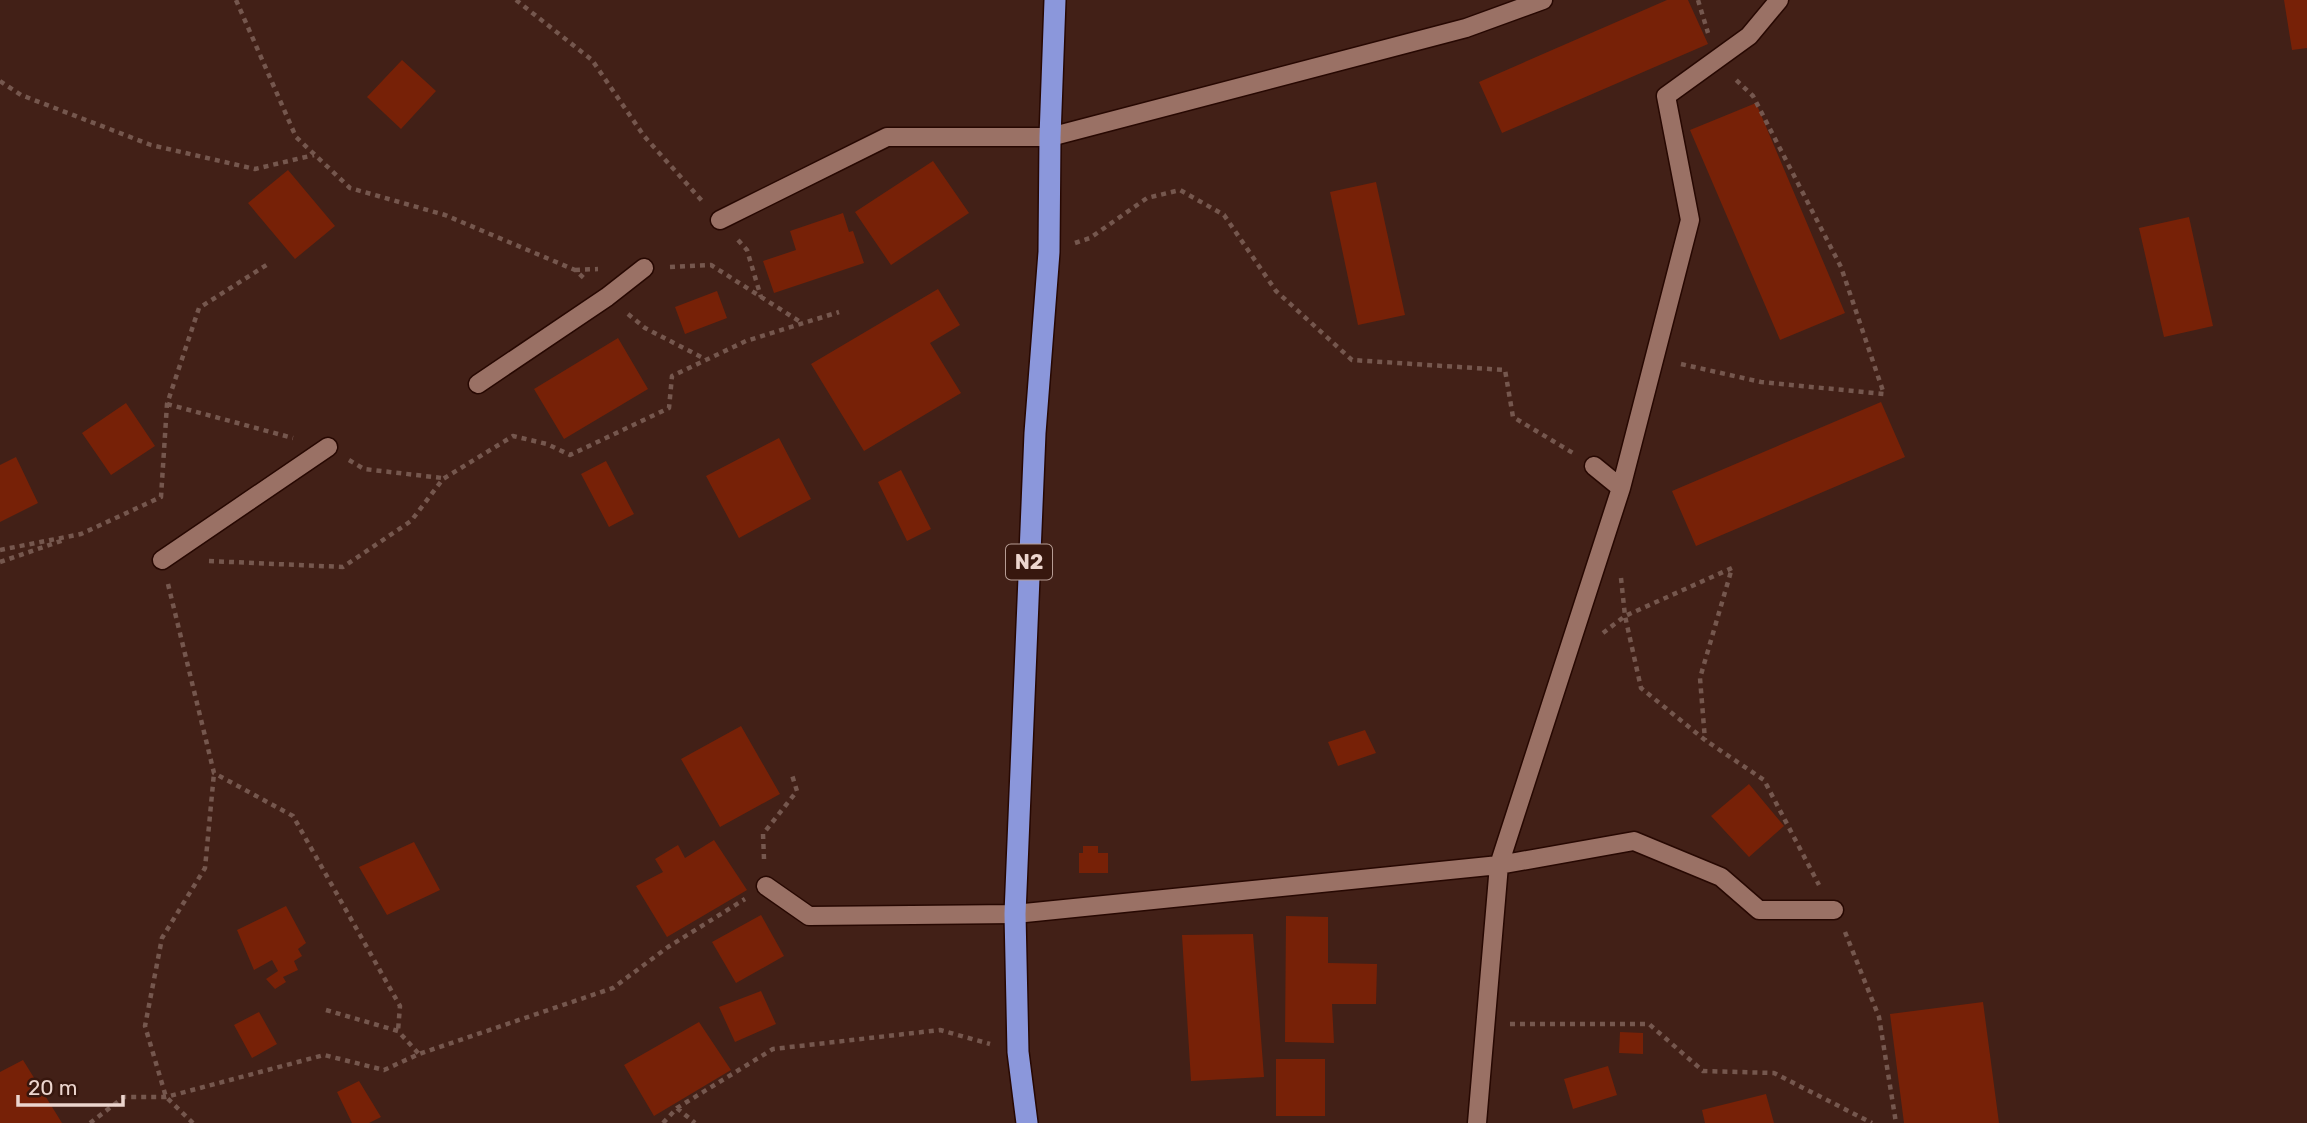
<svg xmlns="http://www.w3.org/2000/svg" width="2307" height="1123" viewBox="0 0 2307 1123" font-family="Rubik,sans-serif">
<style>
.building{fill:#772107}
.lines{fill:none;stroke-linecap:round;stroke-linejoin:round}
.minor-casing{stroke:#270802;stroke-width:21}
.highway-casing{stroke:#270802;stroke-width:24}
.path{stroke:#75574e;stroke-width:4.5;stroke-dasharray:5 5;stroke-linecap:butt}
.minor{stroke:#9a7165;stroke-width:18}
.highway{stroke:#8b97db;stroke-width:21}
.labels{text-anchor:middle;stroke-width:7;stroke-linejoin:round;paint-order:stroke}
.shield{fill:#37170e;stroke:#b69c94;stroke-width:2}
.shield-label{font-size:21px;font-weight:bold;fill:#ecd5ce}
</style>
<rect width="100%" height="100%" fill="#422017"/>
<path class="building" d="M1667,0H1688L1708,44L1502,133L1479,82Z
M2284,0H2307V48L2292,50Z
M402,60L436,91L401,129L367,97Z
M1756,103L1845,313L1780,340L1690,130Z
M933,161L969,213L891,265L855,212Z
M288,170L335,226L295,259L248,203Z
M1376,182L1405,315L1358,325L1330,192Z
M843,213L849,232L853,231L864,263L774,293L763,261L796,250L790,231Z
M2189,217L2213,326L2164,337L2139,228Z
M938,289L960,325L930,343L961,393L864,451L811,364Z
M717,291L727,318L685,334L675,307Z
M618,338L648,389L564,439L534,389Z
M1881,402L1905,457L1696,546L1672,491Z
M126,403L155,446L111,475L82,433Z
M779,438L811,499L739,538L706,476Z
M16,457L38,503L0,522V465Z
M606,461L634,514L609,527L581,474Z
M901,470L931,529L907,541L878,482Z
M741,726L780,794L720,827L681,759Z
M1365,730L1376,753L1338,766L1328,742Z
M1749,784L1784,826L1749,857L1711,816Z
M714,840L747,890L667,937L636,886L663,872L655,859L678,845L685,858Z
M414,842L440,890L387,915L359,867Z
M1083,846H1098V853H1108V873H1079V853H1083Z
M286,906L306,943L298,949L302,956L294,961L298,970L283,977L286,982L275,989L266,979L278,971L272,960L254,970L237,930Z
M761,915L784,956L736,983L712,942Z
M1286,916L1328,917V963L1377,964L1376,1004H1332L1334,1043L1285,1042Z
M1253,934L1264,1077L1191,1081L1182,935Z
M761,991L776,1024L735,1042L719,1007Z
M1983,1002L1999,1123H1904L1890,1014Z
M259,1012L277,1044L252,1058L234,1025Z
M699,1022L731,1070L654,1116L624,1065Z
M1620,1032L1643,1033V1054L1619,1053Z
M1276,1059H1325V1116H1276Z
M23,1060L62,1123H0V1072Z
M1608,1066L1617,1095L1573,1109L1564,1079Z
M359,1081L381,1117L369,1123H352L337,1092Z
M1766,1094L1774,1123H1705L1702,1110Z"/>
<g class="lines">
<g class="minor-casing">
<path id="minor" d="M1779,0L1749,36L1666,96L1690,220L1621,488L1499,865L1634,841L1721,877L1759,910H1834
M720,220L887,137H1050L1466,28L1543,0
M478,384L607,297L644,268
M1594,466L1621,488
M162,560L328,447
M766,886L809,916L1015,914L1499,865L1477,1123"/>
</g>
<g class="highway-casing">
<path id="highway" d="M1027,1123L1018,1052L1015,914L1035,433L1049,252L1050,137L1055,0"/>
</g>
<path class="path" d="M236,0L296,137L350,188L445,215L575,270L586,280
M516,0L592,60L644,136L704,203
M1698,0L1708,33
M0,81L21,95L151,145L255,169L314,155
M738,240L747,250L761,297
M1075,243L1090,238L1147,198L1180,190L1224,215L1276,291L1352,360L1505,370L1513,417L1573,453
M670,267L711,265L802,323
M575,270L598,269
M628,314L645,328L705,359
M1681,364L1761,382L1884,394L1841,267L1753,96L1734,78
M167,404L293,438
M349,460L364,469L442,478
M0,550L81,534L161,497L167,404L199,308L268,264
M209,561L343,567L411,521L443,479L513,436L547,444L570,455L669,408L672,376L746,341L839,312
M0,562L64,540
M1621,578L1625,616L1641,688L1705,740L1764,780L1819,885
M168,584L214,773L293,816L400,1006L398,1031
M1603,633L1625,616L1732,568L1700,678L1705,740
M764,859L763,834L797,791L792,775
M1845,932L1879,1017L1896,1123
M326,1010L398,1031L419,1054
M1510,1024H1649L1703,1071L1774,1073L1872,1123
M677,1108L695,1123
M90,1123L124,1097H166L324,1055L384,1070L419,1054L613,988L668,947L745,899
M193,1123L166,1097L145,1026L162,938L205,868L214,773
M663,1123L677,1108L773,1049L940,1030L990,1044"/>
<use href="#minor" class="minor"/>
<use href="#highway" class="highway"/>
</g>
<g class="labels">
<rect class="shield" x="1006" y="544.5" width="46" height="35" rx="5"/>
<g class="shield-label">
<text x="1029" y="569">N2</text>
</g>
</g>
<path d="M18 1095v10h105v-10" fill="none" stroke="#ecd5ce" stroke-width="3.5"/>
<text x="28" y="1095" font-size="21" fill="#ecd5ce" stroke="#37170e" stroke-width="5" paint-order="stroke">20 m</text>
</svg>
